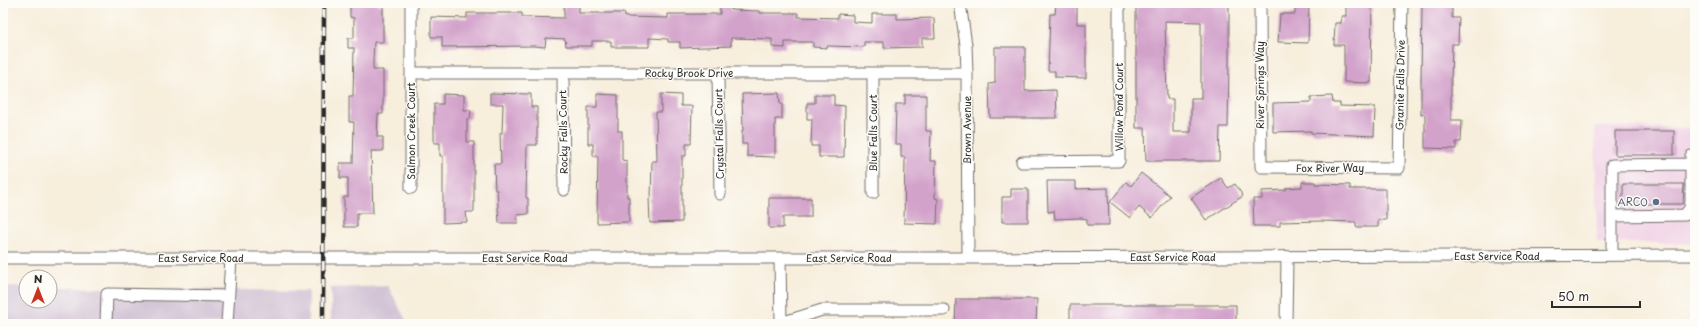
<svg xmlns="http://www.w3.org/2000/svg" width="1698" height="327" viewBox="0 0 1698 327" font-family="'Playpen Sans',sans-serif">
<style>
.built{fill:#f0d0e5}
.industrial{fill:#cebed2}
.building{fill:#d3a2cb;fill-rule:evenodd}
.lines{fill:none;stroke-linecap:round;stroke-linejoin:round}
.minor-casing{stroke:#726f69;stroke-width:13}
.minor{stroke:#fff;stroke-width:11}
.rail-casing{stroke:#2b2b2b;stroke-width:4.5}
.rail{stroke:#fdfcf7;stroke-width:3;stroke-dasharray:9;stroke-linecap:butt}
.service-dot{fill:#5c6f8a;stroke:#fdfcf7;stroke-width:1.5}
.labels{text-anchor:middle;stroke-width:3;stroke-linejoin:round;paint-order:stroke}
.street-label{font-size:10px;fill:#2b2b2b;stroke:#fdfcf7}
.service-label{font-size:10px;fill:#4e5e75;stroke:#fdfcf7;text-anchor:end}
</style>
<rect width="100%" height="100%" fill="#fdfcf7"/>
<filter id="ink" filterUnits="userSpaceOnUse"><feTurbulence type="fractalNoise" baseFrequency=".025" numOctaves="2"/><feDisplacementMap in="SourceGraphic" scale="8" xChannelSelector="R" yChannelSelector="G"/><feConvolveMatrix kernelMatrix="1 2 1 2 8 2 1 2 1" color-interpolation-filters="sRGB"/></filter>
<filter id="wash" filterUnits="userSpaceOnUse"><feTurbulence type="fractalNoise" baseFrequency=".012" numOctaves="4" result="noise"/><feDisplacementMap in="SourceGraphic" scale="16" xChannelSelector="R" yChannelSelector="G"/><feGaussianBlur stdDeviation="0.9" result="paint"/><feColorMatrix in="noise" values="0 0 0 0 0 0 0 0 0 0 0 0 0 0 0 0 0 1.4 0 .05"/><feComposite in="paint" operator="in"/></filter>
<g filter="url(#wash)">
<rect width="100%" height="100%" fill="#f7eedc"/>
<path class="built" d="M1595,127L1695,128V244L1597,242Z"/>
<path class="industrial" d="M3,286L26,287V301H50V287L309,291L308,324H3Z
M388,286L408,324H331V288Z"/>
<g id="blocks">
<path class="building" d="M350,3H378V4L383,5V42H374L373,60V70H383V114H378L377,137H383V151H371L373,213H357V227H344V197H348V178H340V163H353L354,122H349V96H353L354,48H348V38H354V18L350,17Z
M564,3H579V13H625V17L668,18V14H720V3H731V10L760,11V13H798V17L838,18V14L853,15V22L872,23V14H897V19L934,18L935,38H922V47L884,48V42H864V47L827,46V48L813,47V42H785V48L772,47V39L731,38V46L680,48V42H668V39L649,38V47H611V41H592V46H566L565,39L546,38L545,47L534,46L442,47V37H431V17L467,18V13H522V17L564,18Z
M1056,3H1077V24H1086V78L1055,77V71H1048L1050,14H1055Z
M1221,3V5H1229V61L1228,127H1220L1219,161H1146L1145,128H1136V4ZM1165,21L1201,22V98H1191V132H1173V99H1167Z
M1295,3H1309L1308,43L1278,42L1280,14H1295Z
M1346,3H1372L1371,83L1344,82V45H1334L1335,23H1341L1342,16H1346Z
M1422,3H1452V18H1459L1458,44H1452L1451,81V120H1462L1461,142H1456V149L1425,148V114L1421,115V85Z
M995,47H1025V91L1056,90L1057,118H990L989,84L995,83Z
M490,93L531,94V107H537V145H527L526,198H528V214L517,215L518,223H499L497,190H495L494,164H501L500,133H502L503,104H490Z
M779,93L780,104H782V119H775V157L747,156V144H742V131H743L742,94Z
M443,94L464,95V110H471L470,119H467V142H474V212H466L467,222L443,223V156H440V143H434V104H443Z
M597,94L618,95V131H622V160L627,161V197H629V222L597,223L598,156H593V144H588V107H597Z
M661,94L681,95V106H692L691,144H686V156H682V222L650,223L649,198H651L652,161H657L656,112H661Z
M815,95H834V105L845,106L844,157H819V146H811L812,119H807V103H815Z
M905,95H926V131H931L930,161H936L935,198L938,199L937,224L904,223L905,157H901V144H895L896,104H905Z
M1332,96L1333,103H1340V106L1375,107L1374,136L1311,133V131L1273,132V103L1311,102V97Z
M1615,131H1674V155H1615Z
M1141,173L1170,196L1152,218L1139,207L1130,218L1110,202L1126,182L1131,186Z
M1221,178L1228,188L1235,184L1243,196L1206,220L1191,198Z
M1047,181H1076V189L1108,188L1109,225H1087V219L1081,218L1055,219L1054,211L1048,212Z
M1302,182H1315V184L1350,185V189H1386V220H1378V227H1356V222L1320,221L1280,222V226H1254L1253,199H1262V191L1286,190V188L1302,187Z
M1623,184H1684L1683,204H1623Z
M1011,189H1028V222H1002V197H1011Z
M769,198H811V217H783V228H769Z
M956,299H1037L1036,324H955Z
M1070,305H1236V324H1070Z"/>
</g>
</g>
<g filter="url(#ink)">
<use href="#blocks" fill-opacity="0" stroke="#726f69" stroke-width="1"/>
<g class="lines">
<g class="minor-casing">
<path id="minor" d="M960,3L966,45L967,73L968,258
M1260,3L1261,167L1399,168L1402,3
M411,73H967
M718,73L720,194
M563,74L564,190
M1022,162L1119,161V3
M411,188V3
M873,193V73
M1612,216V165L1691,164
M1612,255V216L1685,215L1690,208L1691,201V156H1695
M3,258H968L1695,255
M780,258L781,324
M781,323L822,310H944
M106,324L107,294L228,296
M227,324L231,258
M1286,324L1287,257"/>
</g>
<use href="#minor" class="minor"/>
<g class="rail-casing">
<path id="rail" d="M323,324L324,3"/>
</g>
<use href="#rail" class="rail"/>
</g>
</g>
<circle class="service-dot" cx="1656" cy="202" r="4"/>
<g class="labels">
<g class="street-label">
<text x="689" y="77">Rocky Brook Drive</text>
<text transform="translate(1260 85) rotate(-90)" y="4">River Springs Way</text>
<text transform="translate(1400 85) rotate(-89)" y="4">Granite Falls Drive</text>
<text transform="translate(1119 107) rotate(-90)" y="4">Willow Pond Court</text>
<text transform="translate(967 130) rotate(-90)" y="4">Brown Avenue</text>
<text transform="translate(411 131) rotate(-90)" y="4">Salmon Creek Court</text>
<text transform="translate(563 132) rotate(-91)" y="4">Rocky Falls Court</text>
<text transform="translate(873 133) rotate(-90)" y="4">Blue Falls Court</text>
<text transform="translate(719 134) rotate(-91)" y="4">Crystal Falls Court</text>
<text x="1330" y="172">Fox River Way</text>
<text x="1497" y="260">East Service Road</text>
<text x="1173" y="261">East Service Road</text>
<text x="201" y="262">East Service Road</text>
<text x="525" y="262">East Service Road</text>
<text x="849" y="262">East Service Road</text>
</g>
<g class="service-label">
<text x="1648" y="206">ARCO</text>
</g>
</g>
<rect width="1698" height="327" fill="none" stroke="#fdfcf7" stroke-width="16"/>
<g transform="translate(38 289)"><circle r="19" fill="#fdfcf7" stroke="#a9a8a5"/>
<path d="M0-3L7 15L0 10L-7 15Z" fill="#c8321e"/>
<text y="-6" font-size="11" font-weight="bold" text-anchor="middle" fill="#2b2b2b">N</text>
</g>
<path d="M1552 301v6h88v-6" fill="none" stroke="#2b2b2b" stroke-width="2"/>
<text x="1558" y="301" font-size="12" fill="#2b2b2b" stroke="#fdfcf7" stroke-width="3" paint-order="stroke">50 m</text>
</svg>
